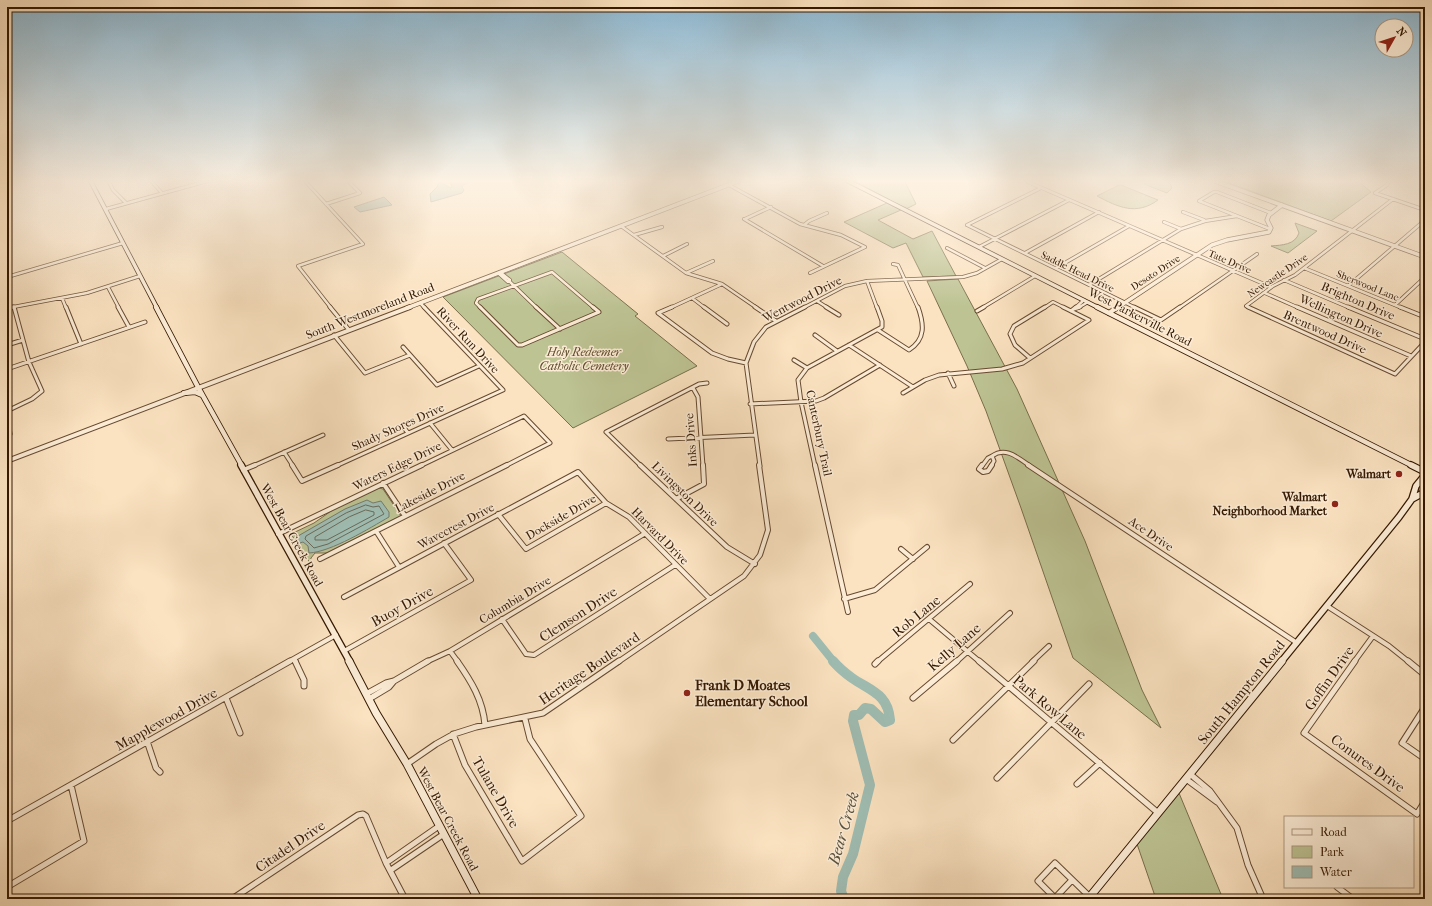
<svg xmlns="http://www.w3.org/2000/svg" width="1432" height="906" viewBox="0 0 1432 906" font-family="'IM FELL French Canon',serif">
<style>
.green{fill:#bdc393;stroke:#786e4a}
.water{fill:#9fbdb3;stroke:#747b6b}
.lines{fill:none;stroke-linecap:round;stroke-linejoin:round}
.shore{stroke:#6a6a5a;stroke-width:1}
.river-far1{stroke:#9fbdb3;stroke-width:8}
.river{stroke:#9fbdb3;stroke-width:10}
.minor-far3-casing{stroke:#664a30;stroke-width:4}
.minor-far2-casing{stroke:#664a30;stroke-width:5}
.minor-far1-casing{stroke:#664a30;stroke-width:6}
.minor-casing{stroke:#664a30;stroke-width:7}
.tertiary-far1-casing{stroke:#664a30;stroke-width:5}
.tertiary-casing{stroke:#664a30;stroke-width:6}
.secondary-far3-casing{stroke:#341800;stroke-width:5}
.secondary-far2-casing{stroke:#341800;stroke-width:6}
.secondary-far1-casing{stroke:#341800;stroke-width:8}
.secondary-casing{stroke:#341800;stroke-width:9}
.minor-far3{stroke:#fcecd6;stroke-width:2.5}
.minor-far2{stroke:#fcecd6;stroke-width:3}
.minor-far1{stroke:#fcecd6;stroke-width:4}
.minor{stroke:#fcecd6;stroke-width:5}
.tertiary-far1{stroke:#fcecd6;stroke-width:3.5}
.tertiary{stroke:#fcecd6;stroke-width:4}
.secondary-far3{stroke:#fcecd6;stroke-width:3.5}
.secondary-far2{stroke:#fcecd6;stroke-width:4.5}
.secondary-far1{stroke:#fcecd6;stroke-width:5.5}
.secondary{stroke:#fcecd6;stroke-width:7}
.poi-dot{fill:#8f2418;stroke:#fcecd6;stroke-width:1.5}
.labels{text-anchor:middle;stroke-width:3;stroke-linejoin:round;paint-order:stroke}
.far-street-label{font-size:10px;fill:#341800;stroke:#fcecd6}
.street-label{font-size:12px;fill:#341800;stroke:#fcecd6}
.park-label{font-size:12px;font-style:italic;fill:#5d4b2c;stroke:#fcecd6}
.poi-label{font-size:12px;font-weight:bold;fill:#341800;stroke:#fcecd6;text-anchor:end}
.near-street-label{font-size:14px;fill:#341800;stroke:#fcecd6}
.near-poi-label{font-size:14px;font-weight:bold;fill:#341800;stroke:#fcecd6;text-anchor:start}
.near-water-label{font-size:16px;font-style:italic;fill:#59523f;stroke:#fcecd6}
</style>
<rect width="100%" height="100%" fill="#fbe2c0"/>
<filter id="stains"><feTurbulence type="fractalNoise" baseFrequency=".005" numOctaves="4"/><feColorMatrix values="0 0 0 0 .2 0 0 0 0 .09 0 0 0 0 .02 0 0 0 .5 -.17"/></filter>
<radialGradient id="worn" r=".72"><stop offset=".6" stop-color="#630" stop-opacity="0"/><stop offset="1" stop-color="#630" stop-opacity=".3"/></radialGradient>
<path class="green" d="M853,180H904L916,204L906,209Z
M1148,180H1166L1171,185L1172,188L1167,193L1144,184Z
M1221,180H1357L1371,192L1331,221Z
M1119,185H1121L1158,200C1136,216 1118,207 1097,196Z
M887,203L901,210L878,220L913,239L932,231L956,276L923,277L906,243L893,248L844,222Z
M1295,223L1317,231L1288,253L1271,246C1282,245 1295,245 1299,233Z
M562,252L638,314L635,316L697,366L573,428L443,297Z
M958,279L1017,389L1085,541L1142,690L1161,728L1073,658L1021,508L986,411L967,366L927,281Z
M379,488L383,489L401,516L327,553H315L311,558L310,563L291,534L314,523L334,509Z
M1179,793L1223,899H1156L1137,844Z"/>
<path class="water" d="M454,180H477L463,185L462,187L464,190L462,193L431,202L430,194L437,187L438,184L441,182L450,188L452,187L450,182Z
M384,197L392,205L360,212L354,207Z
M367,500L373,503L381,501L389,512V517C370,528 331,552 309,553L308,546L303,542L293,545L292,542L298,536L345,509Z"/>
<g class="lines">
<path class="shore" d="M366,505L373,507L379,506L384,514L328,544L314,548L305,539L306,536L346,513Z
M366,510L374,512V515L327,540H315V537L349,517Z"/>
<path class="river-far1" d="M813,636L834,662"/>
<path class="river" d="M833,661C839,668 845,673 852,678C871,691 888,694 890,720L885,722L871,709L865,708L859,715H854L853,721L870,785L853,854L843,877L841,891L844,899"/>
<g class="minor-far3-casing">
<path id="minor-far3" d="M108,180L113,190L126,203
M150,180L162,193
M304,180L363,244L298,266L331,308
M390,180H396
M1028,182L1271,287
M729,185L800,224L841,235L865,247
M1375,193L1425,210
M1375,193L1387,185L1390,180
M326,204L360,193L347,180
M106,209L211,180
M1183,212L1204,220
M744,219L823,266
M745,219L771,207
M1164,222L1181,229
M804,225L809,221L827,213
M967,225L1136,308
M967,225L1041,188
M621,226L686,273L722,284L757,308
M1270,229L1199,201L1214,192H1217L1271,213
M634,235L662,227
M979,247L1069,200
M947,248L985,268
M1025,253L1099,212
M663,256L687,244
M893,264L898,265L918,308
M1056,268L1129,226
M1304,268L1402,308
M500,272L510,280L509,281L537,308
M498,273L508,282L509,281
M686,273L713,261
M810,273L865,247
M7,277L123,243
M1284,280L1350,308
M867,281L877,308
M1089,285L1181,229L1205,221L1237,216
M1348,286L1425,220
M108,287L119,308
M1265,293L1299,308
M62,298L66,308
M692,298L705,308
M817,301L828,308
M420,303L425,308
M1395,305L1425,277
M8,308L87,293L140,276
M481,308L476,303L478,299L552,272L594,308
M670,308L722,284
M803,308L845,286L867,281L963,277L977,273L1002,259
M982,308L1035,276
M1044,308L1053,302L1065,308
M1075,308L1084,300
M1078,308L1088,302
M1179,308L1257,254
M1250,308L1246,306L1273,286L1295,275L1393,199"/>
</g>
<g class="minor-far2-casing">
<path id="minor-far2" d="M66,307L81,344
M118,307L129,327
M330,307L349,330
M480,307L518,345H522L599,312L593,307
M536,307L560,329
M672,307L658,313L712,353L728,359L746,363
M704,307L727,324
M755,307L776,321
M826,307L839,315
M1134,307L1161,320L1180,307
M1248,307L1395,374L1425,342
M1297,307L1411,356
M1348,307L1425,339
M1400,307L1425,317
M7,308L13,307
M1074,309L1080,307
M977,311L984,307
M1071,311L1076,307
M878,330L909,350C926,339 924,324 918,307
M334,335L365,373L410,355
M815,335L837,351
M7,345L23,340
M849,345L913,387
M403,347L437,385L479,366
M1030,358L1015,345L1010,334L1014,326L1045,307
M794,360L807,368
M7,369L145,322
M948,373L954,386
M693,388L698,397L703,466
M903,393L925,380L939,375L1002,369L1023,363L1089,320L1063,307
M750,404L816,401L824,398L880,365
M7,411L32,399L42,391L29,362L14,307
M7,416L10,434
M430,423L452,450
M402,425L408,433
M668,439L755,435
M284,452L293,466
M992,456C1006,446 1018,458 1030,466
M253,466L323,435
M336,466L503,390L424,307
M420,466L524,416L550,443L505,466
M641,466L606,432L699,384L707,383
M760,466L746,363L754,342L766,327L805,307
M815,466L801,402L798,380L807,368L882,327V321L877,307
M982,466L988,458L992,456L994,461L991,466"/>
</g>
<g class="minor-far1-casing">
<path id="minor-far1" d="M292,465L302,481L338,465
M640,465L727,547L755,564
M815,465L848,612
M982,465L979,469L983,472L988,471L992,465
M1028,465L1297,643
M243,470L255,465
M383,483L405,516
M676,499L704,484L703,465
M498,514L526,549L606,503
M376,531L399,567
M278,534L422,465
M901,549L913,559
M320,559L507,465
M344,597L578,472L606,503L629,517L710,599
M844,599L875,590L927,547
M1327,606L1389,646L1409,662
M502,619L526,654L534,655L675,565
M929,619L980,662
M344,651L471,580L444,543
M450,651L458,662
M294,659L296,662
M288,662L336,635
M426,662L450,651L644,534
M618,662L744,576L760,555L768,530L759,465
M877,662L970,584
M956,662L1010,613
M1032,662L1049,646
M1354,662L1373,636"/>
</g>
<g class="minor-casing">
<path id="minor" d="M295,661L304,680V686
M457,661C471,681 483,700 485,725
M979,661L1157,812
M1355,661L1304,733L1417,814L1425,801
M1408,661L1425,675
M875,664L878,661
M366,694L386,683L394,681L428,661
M226,698L240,733
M913,698L957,661
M369,699L389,687L394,681
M1425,707L1402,743L1425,759
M453,734L465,765L522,861L581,816L530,739L525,719
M953,740L1034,661
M147,741L156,768L160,772
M407,764L436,744L454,734L476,727L543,713L619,661
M1190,774L1210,791L1237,828L1248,865L1263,899
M997,778L1089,684
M1186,779L1217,802
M1077,784L1100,763
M7,821L290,661
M386,863L439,826
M391,870L444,834
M1072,880L1055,898L1038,881L1055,863L1090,897
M7,887L84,841L71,785
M1337,887L1353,899
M232,899L358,815L363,814L366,816L386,863L405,899"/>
</g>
<g class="tertiary-far1-casing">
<path id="tertiary-far1" d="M1212,180L1425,257
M407,308L741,180
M1117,308L1212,245L1227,240L1269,232L1271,228L1267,220L1269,215L1282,205"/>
</g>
<g class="tertiary-casing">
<path id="tertiary" d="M1109,313L1118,307
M7,461L410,307"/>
</g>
<g class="secondary-far3-casing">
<path id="secondary-far3" d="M90,180L157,308
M846,180L1099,308"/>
</g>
<g class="secondary-far2-casing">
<path id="secondary-far2" d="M156,307L198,387L242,466
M1097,307L1413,466
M184,393L195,392L202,395"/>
</g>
<g class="secondary-far1-casing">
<path id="secondary-far1" d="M241,465L350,662
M1411,465L1425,472
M1412,499L1425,492
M1281,662L1399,517L1412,499L1416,486L1425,475"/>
</g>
<g class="secondary-casing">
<path id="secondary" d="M349,661L376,713L407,764L478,899
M1088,899L1282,661"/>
</g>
<use href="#minor-far3" class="minor-far3"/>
<use href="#minor-far2" class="minor-far2"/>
<use href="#minor-far1" class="minor-far1"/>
<use href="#minor" class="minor"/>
<use href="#tertiary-far1" class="tertiary-far1"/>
<use href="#tertiary" class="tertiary"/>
<use href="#secondary-far3" class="secondary-far3"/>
<use href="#secondary-far2" class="secondary-far2"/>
<use href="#secondary-far1" class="secondary-far1"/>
<use href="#secondary" class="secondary"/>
</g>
<linearGradient id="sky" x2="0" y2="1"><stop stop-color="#8bb8d3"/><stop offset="0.59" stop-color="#fdf2e3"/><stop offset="1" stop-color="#fdf2e3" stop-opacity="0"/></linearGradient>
<rect width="1432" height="307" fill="url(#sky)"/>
<g class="poi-dot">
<circle cx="1399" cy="474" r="4"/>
<circle cx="1335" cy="504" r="4"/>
<circle cx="687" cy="693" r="4"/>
</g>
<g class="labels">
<g class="far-street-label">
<text transform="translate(1230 261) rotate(23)" y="4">Tate Drive</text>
<text transform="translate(1078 271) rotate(26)" y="4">Saddle Head Drive</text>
<text transform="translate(1155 272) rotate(-33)" y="4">Desoto Drive</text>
<text transform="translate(1277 275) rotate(-34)" y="4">Newcastle Drive</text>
<text transform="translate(1368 285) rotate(22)" y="4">Sherwood Lane</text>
</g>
<g class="street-label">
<text transform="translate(802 299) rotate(-27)" y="4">Wentwood Drive</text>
<text transform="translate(1358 301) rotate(23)" y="4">Brighton Drive</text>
<text transform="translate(370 311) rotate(-21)" y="4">South Westmoreland Road</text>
<text transform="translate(1341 316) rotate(24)" y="4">Wellington Drive</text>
<text transform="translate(1140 317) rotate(27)" y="4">West Parkerville Road</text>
<text transform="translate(1325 332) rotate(24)" y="4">Brentwood Drive</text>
<text transform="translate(468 340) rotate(47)" y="4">River Run Drive</text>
<text transform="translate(398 427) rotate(-24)" y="4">Shady Shores Drive</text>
<text transform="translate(819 433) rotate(78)" y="4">Canterbury Trail</text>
<text transform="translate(691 440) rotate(-94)" y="4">Inks Drive</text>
<text transform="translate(397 466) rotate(-26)" y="4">Waters Edge Drive</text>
<text transform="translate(430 492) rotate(-27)" y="4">Lakeside Drive</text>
<text transform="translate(685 494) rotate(44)" y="4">Livingston Drive</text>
<text transform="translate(561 517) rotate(-30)" y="4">Dockside Drive</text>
<text transform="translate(456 526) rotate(-28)" y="4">Wavecrest Drive</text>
<text transform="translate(1151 534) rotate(34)" y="4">Ace Drive</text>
<text transform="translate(292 535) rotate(61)" y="4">West Bear Creek Road</text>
<text transform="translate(660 536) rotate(45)" y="4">Harvard Drive</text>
<text transform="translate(515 600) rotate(-31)" y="4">Columbia Drive</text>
<text transform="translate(448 819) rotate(62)" y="4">West Bear Creek Road</text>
</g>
<g class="park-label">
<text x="584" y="356">Holy Redeemer<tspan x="584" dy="14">Catholic Cemetery</tspan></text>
</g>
<g class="poi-label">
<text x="1391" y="478">Walmart</text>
<text x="1327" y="501">Walmart<tspan x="1327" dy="14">Neighborhood Market</tspan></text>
</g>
<g class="near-street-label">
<text transform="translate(402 606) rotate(-29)" y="5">Buoy Drive</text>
<text transform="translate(578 614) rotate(-33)" y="5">Clemson Drive</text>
<text transform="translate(916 616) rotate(-39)" y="5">Rob Lane</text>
<text transform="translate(954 647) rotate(-41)" y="5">Kelly Lane</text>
<text transform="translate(589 668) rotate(-34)" y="5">Heritage Boulevard</text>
<text transform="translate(1329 678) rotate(-55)" y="5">Goffin Drive</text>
<text transform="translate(1241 692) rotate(-51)" y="5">South Hampton Road</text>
<text transform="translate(1050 707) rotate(40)" y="5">Park Row Lane</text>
<text transform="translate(166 719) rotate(-29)" y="5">Mapplewood Drive</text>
<text transform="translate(1368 763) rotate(36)" y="5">Conures Drive</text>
<text transform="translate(496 792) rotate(60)" y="5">Tulane Drive</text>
<text transform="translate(290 846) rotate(-34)" y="5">Citadel Drive</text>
</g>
<g class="near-poi-label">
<text x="695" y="690">Frank D Moates<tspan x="695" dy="16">Elementary School</tspan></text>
</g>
<g class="near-water-label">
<text transform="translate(843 828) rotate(-74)" y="6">Bear Creek</text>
</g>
</g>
<rect width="1432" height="906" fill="none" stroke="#fbe2c0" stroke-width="24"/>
<rect x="8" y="8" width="1416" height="890" fill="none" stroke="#341800" stroke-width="2"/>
<rect x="12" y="12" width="1408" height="882" fill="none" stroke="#341800"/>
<rect x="1284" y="816" width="130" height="72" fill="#fcecd6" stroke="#ac9780"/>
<rect x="1292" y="829" width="20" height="6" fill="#fcecd6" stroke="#ac9780"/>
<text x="1320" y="836" font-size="12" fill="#341800">Road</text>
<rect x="1292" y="846" width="20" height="12" fill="#bdc393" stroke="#ac9780"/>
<text x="1320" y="856" font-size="12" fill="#341800">Park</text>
<rect x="1292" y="866" width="20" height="12" fill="#9fbdb3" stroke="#ac9780"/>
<text x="1320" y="876" font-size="12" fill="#341800">Water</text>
<g transform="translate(1394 38) rotate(51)"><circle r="19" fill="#fcecd6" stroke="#ac9780"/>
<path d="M0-3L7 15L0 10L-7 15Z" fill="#8f2418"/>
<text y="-6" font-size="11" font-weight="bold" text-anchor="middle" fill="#341800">N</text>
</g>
<rect width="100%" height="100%" filter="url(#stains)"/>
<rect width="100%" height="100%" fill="url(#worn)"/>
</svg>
